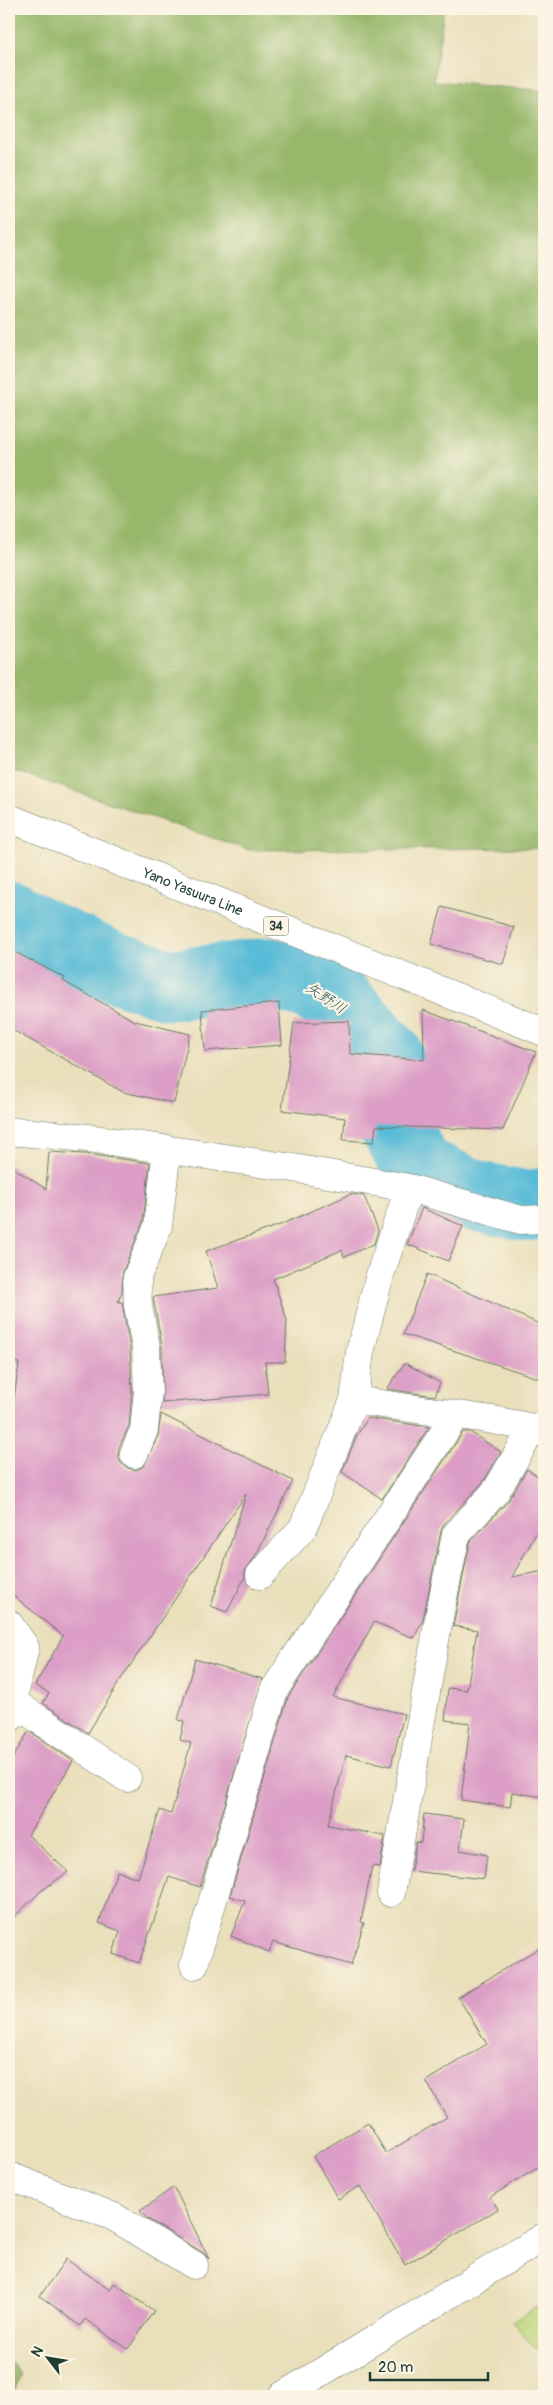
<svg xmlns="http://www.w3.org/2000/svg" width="553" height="2405" viewBox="0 0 553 2405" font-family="Pangolin,'Klee One',sans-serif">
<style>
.green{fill:#bfd67b;stroke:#6f8a58}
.forest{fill:#97b76b;stroke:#5b7a50}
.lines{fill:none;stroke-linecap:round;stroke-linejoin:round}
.river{stroke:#59bbd7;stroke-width:71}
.building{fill:#dc9dc6}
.minor-casing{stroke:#667663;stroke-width:29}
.major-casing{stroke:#667663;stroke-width:29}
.minor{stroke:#fff;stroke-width:28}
.major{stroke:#fff;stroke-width:28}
.labels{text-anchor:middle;stroke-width:4.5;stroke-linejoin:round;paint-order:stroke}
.shield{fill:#fcf5e5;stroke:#617469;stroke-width:1}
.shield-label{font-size:12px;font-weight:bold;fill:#1f3d34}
.street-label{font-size:14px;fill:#1f3d34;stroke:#fcf5e5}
.water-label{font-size:15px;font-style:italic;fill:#2e5c5d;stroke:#fcf5e5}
</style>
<rect width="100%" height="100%" fill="#fcf5e5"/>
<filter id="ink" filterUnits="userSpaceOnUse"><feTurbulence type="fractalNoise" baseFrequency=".02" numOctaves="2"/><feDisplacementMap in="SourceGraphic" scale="10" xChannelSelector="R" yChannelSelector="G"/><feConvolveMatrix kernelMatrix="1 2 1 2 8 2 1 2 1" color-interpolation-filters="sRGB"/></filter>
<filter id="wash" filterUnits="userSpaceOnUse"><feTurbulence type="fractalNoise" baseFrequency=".0096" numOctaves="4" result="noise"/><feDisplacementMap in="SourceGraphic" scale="20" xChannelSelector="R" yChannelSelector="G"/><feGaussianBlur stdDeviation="1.12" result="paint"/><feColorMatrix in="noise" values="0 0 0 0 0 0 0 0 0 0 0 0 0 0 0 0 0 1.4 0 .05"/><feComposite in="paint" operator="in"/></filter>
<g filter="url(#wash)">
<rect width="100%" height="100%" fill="#eadfbb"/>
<path class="green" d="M544,2303V2357L512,2322Z"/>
<path class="forest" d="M9,9H444L434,81L544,91V848L249,850L9,769Z
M9,2360L21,2375L12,2396H9Z"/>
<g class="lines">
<path class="river" d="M9,916L37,932L109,965L170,985L269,973L311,985L343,1006L388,1056L391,1120L419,1170L475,1196L526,1206L544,1203"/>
</g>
<g id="blocks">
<path class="building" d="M442,907L514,927L503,964L431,944Z
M9,949L65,978L63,981L135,1021L190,1034L174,1103L123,1092L9,1028Z
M279,1003L282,1045L205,1051L202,1010Z
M423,1010L536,1052L503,1130L376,1126L374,1142L343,1140L345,1118L282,1110L294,1023L349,1021L350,1054L424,1060Z
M49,1152L86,1154L150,1163L143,1222L123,1271L122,1292L118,1302H122L130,1349L132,1391L129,1426L119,1448L118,1456L121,1463L128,1468L136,1470L144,1466L158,1436L161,1414L293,1481L255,1557L245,1571V1577L227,1612L211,1606L246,1494L119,1682L88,1733L43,1703L49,1693L35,1685L63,1636L9,1592V1433L19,1363L9,1362V1165L46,1189Z
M351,1194L364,1196L378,1230L374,1244L344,1257L342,1250L273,1279L287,1320L285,1362H265L268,1394L162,1403V1346L153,1297L218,1288L206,1251L280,1225Z
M422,1208L463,1226L448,1261L407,1244Z
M427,1274L544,1326V1380L403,1334Z
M405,1363L440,1383L435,1396L387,1389Z
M368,1418L429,1427L382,1499L342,1472L357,1435Z
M463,1432H470L501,1452L483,1482L444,1524L441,1531L423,1620L414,1638L374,1622L333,1697L404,1714L391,1766L346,1755L328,1825L385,1836L380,1867L372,1866L361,1922L364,1923L351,1965L273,1942L269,1952L231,1936L245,1901L230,1896L288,1697Z
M527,1469L544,1480V1519L512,1577L544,1571V1797L512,1792L510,1807L461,1800L470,1723L445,1720L448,1688L467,1690L477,1630L453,1626L470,1542L508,1501Z
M195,1659L263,1679L200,1887L169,1877L139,1963L113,1954L120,1931L99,1923L117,1871L138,1878L160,1810L171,1814L191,1743L180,1740L184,1721L178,1720Z
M29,1731L73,1761L28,1835L68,1872L41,1891L9,1922V1764Z
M424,1814L464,1819L460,1850L487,1855L484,1879L411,1871L416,1842L421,1843Z
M544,1945V2164L490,2197L498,2209L405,2265L360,2186L338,2199L313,2156L368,2123L386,2153L447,2117L426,2081L487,2044L458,1997Z
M174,2187L209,2259L202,2252L146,2218L140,2211Z
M66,2259L110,2290L114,2283L154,2311L128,2349L85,2319L80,2326L40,2296Z"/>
</g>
</g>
<g filter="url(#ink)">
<use href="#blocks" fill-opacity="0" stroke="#667663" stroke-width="1"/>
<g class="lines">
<g class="minor-casing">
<path id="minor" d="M9,1131L88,1138L293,1168L409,1188L521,1220L544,1219
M354,1400L493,1420L544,1430
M134,1454L144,1430L148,1391L146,1347L138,1306L137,1277L158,1226L167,1149
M260,1575L303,1528L354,1400L360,1352L379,1278L409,1188
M9,1624L25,1647L9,1719
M13,1702L127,1778
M391,1893L440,1612L456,1535L496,1491L533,1428
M194,1965L274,1690L455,1416
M9,2176L114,2217L194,2265
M282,2396L544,2237"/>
</g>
<g class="major-casing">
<g id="major">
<path id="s1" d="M9,818L544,1032"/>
</g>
</g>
<use href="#minor" class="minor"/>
<use href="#major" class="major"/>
</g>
</g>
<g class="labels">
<rect class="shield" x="263.5" y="916.5" width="25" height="19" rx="4"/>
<g class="shield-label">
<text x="276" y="930">34</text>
</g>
<g class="street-label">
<text dy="5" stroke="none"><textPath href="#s1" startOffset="198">Yano Yasuura Line</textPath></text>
</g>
<g class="water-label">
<text transform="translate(326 998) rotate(33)" y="5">矢野川</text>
</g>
</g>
<rect width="553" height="2405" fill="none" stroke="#fcf5e5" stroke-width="30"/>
<g transform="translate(48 2358) rotate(301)" stroke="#fcf5e5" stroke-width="4" paint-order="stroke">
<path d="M0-4L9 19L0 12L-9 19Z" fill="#1f3d34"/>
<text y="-8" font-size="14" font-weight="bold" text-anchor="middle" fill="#1f3d34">N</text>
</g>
<path d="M370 2372v8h118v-8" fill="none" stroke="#1f3d34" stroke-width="2.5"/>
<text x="378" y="2372" font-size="15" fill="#1f3d34" stroke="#fcf5e5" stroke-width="4" paint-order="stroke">20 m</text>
</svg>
